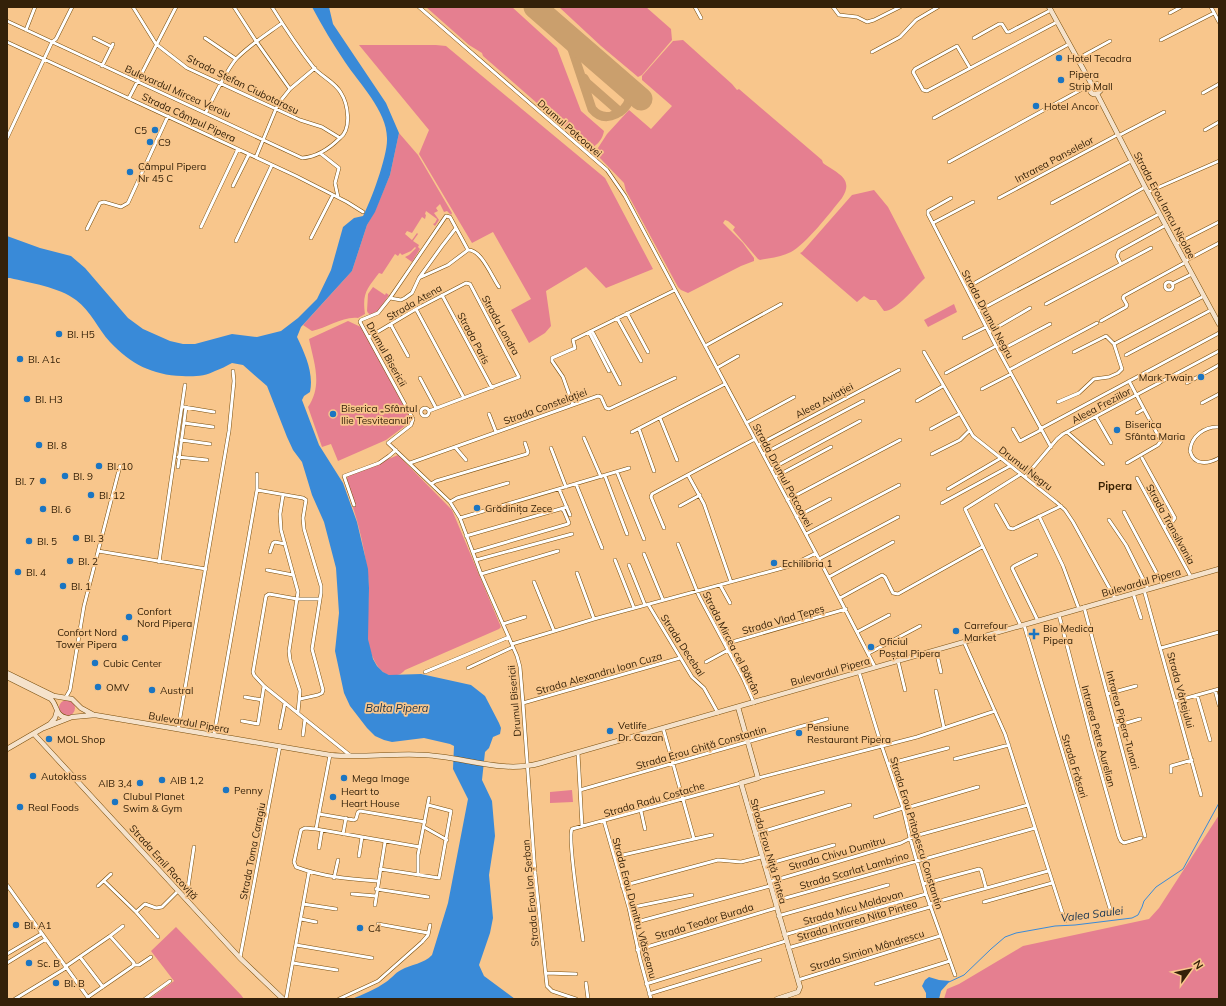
<svg xmlns="http://www.w3.org/2000/svg" width="1226" height="1006" viewBox="0 0 1226 1006" font-family="Mulish,sans-serif">
<style>
.green{fill:#e57f90}
.water{fill:#398ad8}
.lines{fill:none;stroke-linecap:round;stroke-linejoin:round}
.stream{stroke:#398ad8;stroke-width:1}
.taxiway{stroke:#ca9f6d;stroke-width:9}
.runway{stroke:#ca9f6d;stroke-width:23}
.street-casing{stroke:#784d0c;stroke-width:4}
.secondary-casing{stroke:#784d0c;stroke-width:5.5}
.street{stroke:#fff;stroke-width:3}
.secondary{stroke:#f5e2cb;stroke-width:4.5}
.poi-dot{fill:#1b75c2;stroke:#f8c68c;stroke-width:1.5}
.labels{text-anchor:middle;stroke-width:3.5;stroke-linejoin:round;paint-order:stroke}
.poi-label{font-size:10px;fill:#342109;stroke:#f8c68c;text-anchor:start}
.street-label{font-size:10px;fill:#342109;stroke:#f8c68c}
.neighbourhood-label{font-size:11px;font-weight:bold;fill:#3a2304;stroke:#f8c68c}
.water-label{font-size:11px;font-style:italic;fill:#113151;stroke:#f8c68c}
</style>
<rect width="100%" height="100%" fill="#f8c68c"/>
<path class="green" d="M426,7H512L557,48L581,111L604,131C603,138 598,145 591,148C580,143 574,129 562,125L483,56L482,53L469,45Z
M559,7H646L671,29L672,40L642,75L638,77L601,46Z
M683,40L732,84L737,90L739,89L822,160L823,163C836,173 855,178 842,198C830,213 806,244 791,252C781,257 770,258 760,260L758,259L733,230L735,227L728,221L725,220L723,223L743,243L754,258V261L741,266L688,293L681,290L678,287L626,191L624,183L597,155L596,151L607,134L629,110L651,129L672,106L642,80V76L673,41Z
M359,45H436L446,46L605,178L653,269L606,288L586,267L546,291L551,326L545,333L529,343L511,310L531,299L493,232L472,243L419,154L429,130Z
M399,133L418,155L452,213L451,215L447,211L444,212L440,204L436,208L438,211L434,213L439,220L435,226L433,224L435,223L437,219L426,211L425,214L426,215L425,219L422,217L412,233L407,231L405,234L412,240L417,233L418,234L413,241L419,245L418,247L420,249L412,262L405,257L409,255L416,248L415,247L411,251L402,255L400,253L398,256L395,254L382,274L379,273C367,289 362,293 365,314L358,318C343,316 327,328 312,331L303,325L352,271L367,225L375,211L390,175Z
M874,190L888,207L925,278C916,286 895,312 884,311L876,300H870L864,296L857,302L800,253L802,252L852,195Z
M373,287L385,295L386,293L389,295L379,310L371,315L368,313L367,311L368,294Z
M954,304L957,312L928,327L924,320Z
M348,321L363,328L413,420L386,440L338,461L331,444L322,447L308,407C323,385 314,363 309,339Z
M398,455L452,510L501,627L499,629L405,670C403,672 400,675 397,675C379,680 369,652 368,639C366,615 371,592 367,568C363,541 356,513 346,488L349,485L346,480L348,476Z
M59 708a8 8 0 1 1 16 0a8 8 0 1 1-16 0Z
M572,790L573,802L550,803V792Z
M1219,815V999H944L947,989L959,984L1023,946L1149,919L1159,908Z
M176,927L241,995L244,999H149L174,981L151,951Z"/>
<path class="water" d="M312,7H329L333,24L386,103L399,133L390,175L375,212L367,225L352,271L301,327L297,337C305,354 314,373 310,392L304,396L302,400L319,445L343,483L357,522L368,569L369,588L368,639L373,659L377,666L383,672L389,675L421,674L471,685L485,696L499,723L501,728L500,734L493,737L489,748L485,752L482,780L492,801L495,836L489,875L493,918L490,933L479,965L484,976L515,999H352C364,994 376,989 386,982C392,978 395,973 401,970C411,964 424,964 432,955L448,903L468,799L453,769L454,746L450,744L424,738L392,742L384,740L375,736L367,728L350,706L344,693L335,651L339,613L336,568L324,522L312,495L302,462L293,450L287,437L267,386L243,365L232,363C226,366 221,369 215,371C206,376 193,377 182,376C152,375 131,364 110,342C98,329 91,311 76,300C59,287 30,283 10,278H7V236L40,248L71,256L85,268L128,318L143,329L170,341L183,344H195L232,334L257,337L281,331L298,318L317,299L331,270L343,227L354,218L363,216C371,201 388,155 387,138C387,111 359,83 345,62C333,44 322,26 312,7Z
M929,977L939,980L950,981L941,991L939,999H926V993L922,986L925,980Z"/>
<g class="lines">
<path class="stream" d="M949,982L964,975L991,949L1005,937L1016,933L1055,926L1075,925L1132,918L1138,915L1142,907L1144,901L1156,887L1183,869L1219,803"/>
<path class="taxiway" d="M561,30L571,46L592,109C597,115 603,118 611,116C641,107 635,69 603,67
M584,78L587,83L620,112"/>
<path class="runway" d="M535,7L641,99"/>
<g class="street-casing">
<path id="street" d="M133,7L156,44L187,68L300,120L322,127L340,138C352,129 348,104 341,93C335,82 322,77 314,68C299,49 285,28 272,7
M234,7L256,41L290,89
M419,7L607,170L625,196L819,559L875,667
M695,7L701,18
M833,7L839,15L857,17L867,22L874,20L900,7
M1211,7L1219,22
M1170,13L1181,7
M7,21L302,158C316,157 330,148 340,138
M26,30L35,7
M94,38L112,47
M205,38L236,59
M974,38L999,24H1002L1007,32H1009L1051,10
M1161,40L1214,13
M7,42L296,176L347,202L363,212
M872,52L900,37L916,20L938,7
M1077,59L1110,41
M102,66L113,44
M970,68L957,46L915,69L913,72L923,90L927,91L1057,22
M1203,93L1219,84
M129,98L176,7
M206,112C214,97 226,70 237,58C251,44 267,34 282,23
M934,118L1069,44
M1205,130L1219,122
M1118,136L1164,112
M7,138L52,42L56,39L72,7
M320,153L339,168L335,183L338,197
M256,157L278,104L290,89L315,68
M949,162L1086,87H1090
M233,186L249,154
M1148,192L1219,161
M951,198L928,211V214L996,346L1051,447
M999,198L1117,135
M1052,203L1131,161
M933,223L973,202
M201,227L238,149
M87,229L100,203L104,202L121,207L128,203L168,116
M311,238L333,195
M236,241L272,165
M1176,244L1219,222
M468,250L448,265L419,278L412,293L405,298L401,300L390,298L378,313L361,320L360,322L413,419L411,425L388,443L450,502L460,518L481,574L517,656L520,667L523,703L535,873L547,986L552,991L576,999
M468,250C481,249 492,277 499,287
M1185,261L1219,243
M1121,264L1117,256L1119,251L1166,225
M419,278L442,246L456,228
M1165 286a4 4 0 1 1 8 0a4 4 0 1 1-8 0Z
M1172,284L1192,274
M966,288L1145,187
M442,295L492,388
M390,298L446,216L450,217L468,250
M1046,304L1151,248
M416,309L464,398
M978,311L1159,214
M627,313L648,352
M617,318L641,361
M1101,321L1126,307L1127,305L1123,298L1124,296L1186,262
M391,325L408,356
M592,331L620,384
M589,332L609,371
M989,332L1030,308
M369,337L416,309L466,283L470,284L519,377L429,411
M964,338L986,327
M1114,344L1204,296
M705,346L781,304
M999,351L1050,324
M924,352L973,436L1056,502L1065,510L1073,522L1115,598
M1126,355L1211,310
M717,368L738,356
M1009,370L1097,323
M946,373L996,346
M420,378L436,408
M1187,383L1219,365
M982,389L1011,374
M917,401L943,386
M1058,402L1079,393L1094,379L1109,377L1118,373L1122,369L1114,344L1106,336L1074,352
M1202,403L1219,394
M573,405L563,377L552,361V358L575,348L573,340L675,290
M184,407L214,412
M421 412a4 4 0 1 1 8 0a4 4 0 1 1-8 0Z
M1137,413L1144,409
M489,414L496,432
M1096,417L1111,443
M660,418L677,460
M184,423L213,427
M746,423L794,397
M1219,427C1205,426 1191,436 1190,451C1194,466 1208,464 1219,458
M639,429L654,471
M931,429L959,414
M1013,429L1020,441L1041,430
M1040,429L1219,333
M632,432L725,384
M1067,432L1103,464
M584,438L601,477
M181,440L210,444
M758,445L899,370
M455,447L466,460
M551,448L566,487
M763,454L863,401
M932,454L960,440L969,431
M178,457L207,460
M1142,458L1175,518L1173,521L1164,527
M410,463L598,396L601,397L606,408L609,409L675,378
M1127,463L1158,445L1161,441L1129,381
M178,467L186,407
M771,469L860,421
M617,472L644,539
M688,475L704,504L731,582
M605,476L627,534
M775,477L831,447
M1025,477L1057,439L1063,434L1219,351
M1137,478L1191,577
M431,484L436,481L527,454L528,452L525,443
M576,484L602,548
M559,489L570,515
M948,489L1001,458
M257,490L303,498L306,500L303,518L304,529L321,586V593L312,649L323,690L322,693L318,695L300,699
M283,495L280,514L281,530L298,592L289,651L290,660L300,691L298,712
M787,500L900,440
M450,502L457,498L508,483
M942,503L1010,466
M354,505L344,476L379,463L389,456L396,450
M996,505L1009,528L1013,529L1061,506
M680,506L700,495
M1124,512L1163,585
M1039,516L1063,566L1079,609
M796,517L830,499
M460,518L629,468
M1109,520L1126,545L1148,589
M664,528L651,497L652,494L755,439
M806,534L899,485
M466,536L567,507
M678,544L699,596L743,678L754,703
M98,551L206,569
M270,552L273,543L275,542L285,544
M473,552L568,524L569,523L564,511L562,509
M644,554L663,600
M1036,555L1014,566L1012,568L1038,621
M819,559L898,517
M476,560L572,534
M615,560L634,608
M159,562L185,385
M629,565L645,605
M267,570L293,575
M577,573L594,619
M481,574L558,551
M829,577L893,542
M534,582L554,631
M720,585L730,603
M1144,590L1201,795
M1133,593L1141,618
M840,598L882,575L885,577L893,593L898,594L982,547
M320,599H297L269,594L266,596L253,672L254,675L264,686L351,756
M648,604L692,677L704,688L718,713
M1084,607L1145,836
M1059,615L1093,745L1119,837L1121,841L1124,843L1141,838
M503,624L525,617
M1024,625L1111,912
M1021,626L965,509L1021,474
M857,632L889,615
M964,642L1005,734L1065,921
M512,644L594,619L790,566L816,553
M725,644L846,609
M1161,648L1219,632
M936,650L941,672
M869,653L920,626
M898,661L905,690
M706,662L728,650
M468,668L513,647
M425,672L509,637
M859,672L882,747L903,808L910,838L926,894L955,975
M1215,690L1219,705
M936,691L944,728
M1107,694L1136,686
M1197,695L1210,740
M66,697L70,690L84,606L120,466
M245,697L262,700
M1176,701L1219,689
M523,703L680,658
M242,721L258,724L264,686
M1116,726L1140,719
M280,728L285,703
M663,728L694,839
M178,729L229,431L234,381L233,371
M214,735L257,490V474
M303,735L305,719
M578,753L582,826
M955,759L1009,745
M888,764L948,748
M1171,772V766L1192,760
M758,778L917,737L995,711
M580,790L827,719
M903,809L978,787
M641,811L645,829
M749,813L823,792
M319,814L354,820L356,819L358,812L360,811L425,822
M875,817L903,808
M604,821L629,908L640,959L651,999
M424,827L447,840
M316,829L330,755
M343,834L346,818
M755,834L850,805
M319,848L322,830
M359,856L362,837
M614,857L712,835
M764,865L834,845
M380,869L439,878L451,811L428,805
M418,875V855L429,798
M334,878L338,860
M104,881L136,912L158,937
M377,881C349,879 323,877 296,867L294,862L301,830L305,828L316,829L420,847
M769,882L901,843L915,836L1028,805
M923,884L979,869L981,870L986,888
M7,885L89,999
M98,886L111,874
M622,886L718,860L741,862L761,857
M376,889L428,897
M352,894L376,896
M185,898L187,894L194,847
M775,901L1035,828
M984,902L1052,883
M303,904L336,909
M929,904L1048,871
M375,905L385,842
M629,908L692,895
M136,912L145,904L156,908L162,907L178,891
M778,916L888,885
M301,919L316,922
M633,923L770,886
M378,924L428,933
M784,935L926,894
M110,936L123,926
M583,940C581,924 567,838 572,829L741,783
M296,945L372,958
M788,948L930,907
M637,950L776,908
M7,954L41,934
M80,957L103,987
M240,958L280,746
M7,963L46,939
M293,963L337,970
M134,965H139L151,957
M65,967L110,936L134,963L133,966L88,997
M546,973L576,974
M798,980L940,936
M586,983L588,999
M646,984L786,941
M876,984L950,961
M649,994L760,960
M15,999L66,968
M145,999L170,981
M286,999L309,872
M339,999L378,981L422,942L428,935L430,925"/>
</g>
<g class="secondary-casing">
<path id="secondary" d="M1049,7L1092,85
M1092,85L1097,84L1100,86L1101,90L1097,94
M1092,85L1090,89C1090,93 1093,95 1097,94
M1097,94L1145,187L1219,324
M7,673L54,696L72,699L81,708L92,714
M7,677L51,699C58,706 55,716 67,718
M738,707L758,778L741,783L800,987L798,992L777,999
M44,728L72,717L95,715L330,755C362,758 393,753 425,755C464,757 503,774 541,763L1219,569
M34,734L240,958L283,999
M7,749L50,724L55,718L57,711"/>
</g>
<use href="#street" class="street"/>
<use href="#secondary" class="secondary"/>
</g>
<g class="poi-dot">
<circle cx="1059" cy="58" r="4"/>
<circle cx="1061" cy="80" r="4"/>
<circle cx="1036" cy="106" r="4"/>
<circle cx="155" cy="130" r="4"/>
<circle cx="150" cy="142" r="4"/>
<circle cx="130" cy="172" r="4"/>
<circle cx="59" cy="334" r="4"/>
<circle cx="20" cy="359" r="4"/>
<circle cx="1201" cy="377" r="4"/>
<circle cx="27" cy="399" r="4"/>
<circle cx="333" cy="414" r="4"/>
<circle cx="1117" cy="430" r="4"/>
<circle cx="39" cy="445" r="4"/>
<circle cx="99" cy="466" r="4"/>
<circle cx="65" cy="476" r="4"/>
<circle cx="43" cy="481" r="4"/>
<circle cx="91" cy="495" r="4"/>
<circle cx="477" cy="508" r="4"/>
<circle cx="43" cy="509" r="4"/>
<circle cx="76" cy="538" r="4"/>
<circle cx="29" cy="541" r="4"/>
<circle cx="70" cy="561" r="4"/>
<circle cx="774" cy="563" r="4"/>
<circle cx="18" cy="572" r="4"/>
<circle cx="63" cy="586" r="4"/>
<circle cx="129" cy="617" r="4"/>
<circle cx="956" cy="631" r="4"/>
<path d="M1032 628h4v4h4v4h-4v4h-4v-4h-4v-4h4z"/>
<circle cx="125" cy="638" r="4"/>
<circle cx="871" cy="647" r="4"/>
<circle cx="95" cy="663" r="4"/>
<circle cx="98" cy="687" r="4"/>
<circle cx="152" cy="690" r="4"/>
<circle cx="610" cy="731" r="4"/>
<circle cx="799" cy="733" r="4"/>
<circle cx="49" cy="739" r="4"/>
<circle cx="33" cy="776" r="4"/>
<circle cx="344" cy="778" r="4"/>
<circle cx="162" cy="780" r="4"/>
<circle cx="140" cy="783" r="4"/>
<circle cx="226" cy="790" r="4"/>
<circle cx="333" cy="797" r="4"/>
<circle cx="115" cy="802" r="4"/>
<circle cx="20" cy="807" r="4"/>
<circle cx="16" cy="925" r="4"/>
<circle cx="360" cy="928" r="4"/>
<circle cx="29" cy="963" r="4"/>
<circle cx="56" cy="983" r="4"/>
</g>
<g class="labels">
<g class="poi-label">
<text x="1067" y="62">Hotel Tecadra</text>
<text x="1069" y="78">Pipera<tspan x="1069" dy="12">Strip Mall</tspan></text>
<text x="1044" y="110">Hotel Ancor</text>
<text x="147" y="134" text-anchor="end">C5</text>
<text x="158" y="146">C9</text>
<text x="138" y="170">Câmpul Pipera<tspan x="138" dy="12">Nr 45 C</tspan></text>
<text x="67" y="338">Bl. H5</text>
<text x="28" y="363">Bl. A1c</text>
<text x="1193" y="381" text-anchor="end">Mark Twain</text>
<text x="35" y="403">Bl. H3</text>
<text x="341" y="412">Biserica „Sfântul<tspan x="341" dy="12">Ilie Tesviteanul”</tspan></text>
<text x="1125" y="428">Biserica<tspan x="1125" dy="12">Sfânta Maria</tspan></text>
<text x="47" y="449">Bl. 8</text>
<text x="107" y="470">Bl. 10</text>
<text x="73" y="480">Bl. 9</text>
<text x="35" y="485" text-anchor="end">Bl. 7</text>
<text x="99" y="499">Bl. 12</text>
<text x="485" y="512">Grădinița Zece</text>
<text x="51" y="513">Bl. 6</text>
<text x="84" y="542">Bl. 3</text>
<text x="37" y="545">Bl. 5</text>
<text x="78" y="565">Bl. 2</text>
<text x="782" y="567">Echilibria 1</text>
<text x="26" y="576">Bl. 4</text>
<text x="71" y="590">Bl. 1</text>
<text x="137" y="615">Confort<tspan x="137" dy="12">Nord Pipera</tspan></text>
<text x="964" y="629">Carrefour<tspan x="964" dy="12">Market</tspan></text>
<text x="1043" y="632">Bio Medica<tspan x="1043" dy="12">Pipera</tspan></text>
<text x="117" y="636" text-anchor="end">Confort Nord<tspan x="117" dy="12">Tower Pipera</tspan></text>
<text x="879" y="645">Oficiul<tspan x="879" dy="12">Poștal Pipera</tspan></text>
<text x="103" y="667">Cubic Center</text>
<text x="106" y="691">OMV</text>
<text x="160" y="694">Austral</text>
<text x="618" y="729">Vetlife<tspan x="618" dy="12">Dr. Cazan</tspan></text>
<text x="807" y="731">Pensiune<tspan x="807" dy="12">Restaurant Pipera</tspan></text>
<text x="57" y="743">MOL Shop</text>
<text x="41" y="780">Autoklass</text>
<text x="352" y="782">Mega Image</text>
<text x="170" y="784">AIB 1,2</text>
<text x="132" y="787" text-anchor="end">AIB 3,4</text>
<text x="234" y="794">Penny</text>
<text x="341" y="795">Heart to<tspan x="341" dy="12">Heart House</tspan></text>
<text x="123" y="800">Clubul Planet<tspan x="123" dy="12">Swim &amp; Gym</tspan></text>
<text x="28" y="811">Real Foods</text>
<text x="24" y="929">Bl. A1</text>
<text x="368" y="932">C4</text>
<text x="37" y="967">Sc. B</text>
<text x="64" y="987">Bl. B</text>
</g>
<g class="street-label">
<text transform="translate(243 84) rotate(26)" y="4">Strada Stefan Ciubotarasu</text>
<text transform="translate(178 91) rotate(24)" y="4">Bulevardul Mircea Veroiu</text>
<text transform="translate(189 117) rotate(25)" y="4">Strada Câmpul Pipera</text>
<text transform="translate(570 128) rotate(41)" y="4">Drumul Potcoavei</text>
<text transform="translate(1054 159) rotate(-28)" y="4">Intrarea Panselelor</text>
<text transform="translate(1165 205) rotate(62)" y="4">Strada Erou Iancu Nicolae</text>
<text transform="translate(414 302) rotate(-30)" y="4">Strada Atena</text>
<text transform="translate(988 314) rotate(62)" y="4">Strada Drumul Negru</text>
<text transform="translate(501 325) rotate(61)" y="4">Strada Londra</text>
<text transform="translate(474 338) rotate(62)" y="4">Strada Paris</text>
<text transform="translate(387 354) rotate(61)" y="4">Drumul Bisericii</text>
<text transform="translate(824 400) rotate(-28)" y="4">Aleea Aviației</text>
<text transform="translate(1101 405) rotate(-28)" y="4">Aleea Freziilor</text>
<text transform="translate(545 406) rotate(-20)" y="4">Strada Constelației</text>
<text transform="translate(1026 468) rotate(38)" y="4">Drumul Negru</text>
<text transform="translate(783 475) rotate(62)" y="4">Strada Drumul Potcoavei</text>
<text transform="translate(1171 524) rotate(61)" y="4">Strada Transilvania</text>
<text transform="translate(1141 582) rotate(-16)" y="4">Bulevardul Pipera</text>
<text transform="translate(783 619) rotate(-16)" y="4">Strada Vlad Țepeș</text>
<text transform="translate(732 643) rotate(63)" y="4">Strada Mircea cel Bătrân</text>
<text transform="translate(683 645) rotate(57)" y="4">Strada Decebal</text>
<text transform="translate(830 671) rotate(-16)" y="4">Bulevardul Pipera</text>
<text transform="translate(599 673) rotate(-16)" y="4">Strada Alexandru Ioan Cuza</text>
<text transform="translate(1181 690) rotate(75)" y="4">Strada Vârtejului</text>
<text transform="translate(514 701) rotate(-95)" y="4">Drumul Bisericii</text>
<text transform="translate(1123 720) rotate(75)" y="4">Intrarea Pipera-Tunari</text>
<text transform="translate(189 722) rotate(10)" y="4">Bulevardul Pipera</text>
<text transform="translate(1099 736) rotate(75)" y="4">Intrarea Petre Aurelian</text>
<text transform="translate(701 747) rotate(-16)" y="4">Strada Erou Ghiță Constantin</text>
<text transform="translate(1075 766) rotate(73)" y="4">Strada Frăsari</text>
<text transform="translate(654 799) rotate(-16)" y="4">Strada Radu Costache</text>
<text transform="translate(917 833) rotate(73)" y="4">Strada Erou Pritopescu Constantin</text>
<text transform="translate(252 851) rotate(-79)" y="4">Strada Toma Caragiu</text>
<text transform="translate(769 851) rotate(74)" y="4">Strada Erou Niță Pintea</text>
<text transform="translate(837 853) rotate(-16)" y="4">Strada Chivu Dumitru</text>
<text transform="translate(164 862) rotate(48)" y="4">Strada Emil Racoviță</text>
<text transform="translate(854 870) rotate(-16)" y="4">Strada Scarlat Lambrino</text>
<text transform="translate(530 893) rotate(-95)" y="4">Strada Erou Ion Șerban</text>
<text transform="translate(853 907) rotate(-16)" y="4">Strada Micu Moldovan</text>
<text transform="translate(635 908) rotate(75)" y="4">Strada Erou Dumitru Vlăsceanu</text>
<text transform="translate(857 920) rotate(-16)" y="4">Strada Intrarea Nita Pintea</text>
<text transform="translate(704 921) rotate(-17)" y="4">Strada Teodor Burada</text>
<text transform="translate(867 950) rotate(-17)" y="4">Strada Simion Mândrescu</text>
</g>
<g class="neighbourhood-label">
<text x="1115" y="490">Pipera</text>
</g>
<g class="water-label">
<text x="397" y="712">Balta Pipera</text>
<text transform="translate(1092 914) rotate(-7)" y="4">Valea Saulei</text>
</g>
</g>
<rect width="1226" height="1006" fill="none" stroke="#342109" stroke-width="16"/>
<g transform="translate(1190 970) rotate(57)" stroke="#f8c68c" stroke-width="3" paint-order="stroke">
<path d="M0-3L7 15L0 10L-7 15Z" fill="#342109"/>
<text y="-6" font-size="11" font-weight="bold" text-anchor="middle" fill="#342109">N</text>
</g>
</svg>
